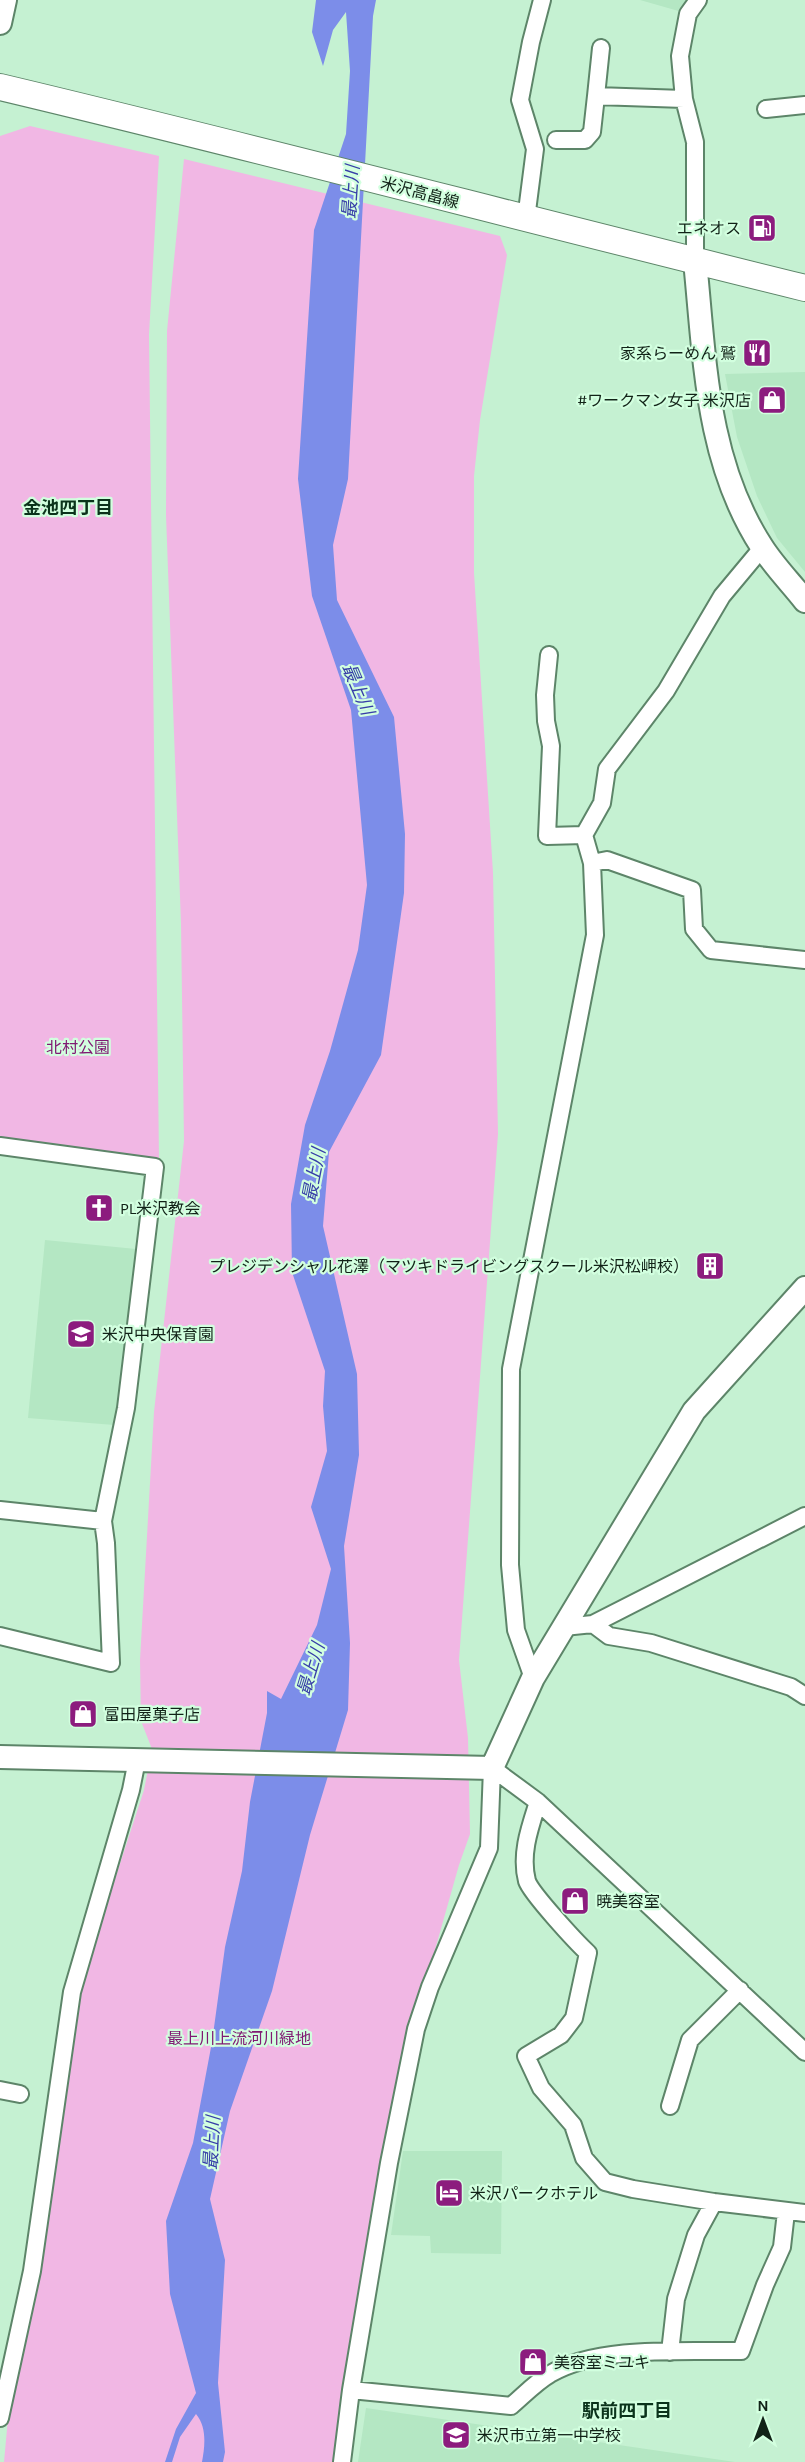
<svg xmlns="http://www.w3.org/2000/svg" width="805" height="2462" viewBox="0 0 805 2462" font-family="Karla,'Noto Sans JP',sans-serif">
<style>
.built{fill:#b4e7c3}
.green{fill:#f1b7e4}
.water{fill:#7c8de9}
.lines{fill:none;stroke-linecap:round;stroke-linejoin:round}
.street-casing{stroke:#5d8569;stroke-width:20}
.secondary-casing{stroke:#5d8569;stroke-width:26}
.primary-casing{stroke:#5d8569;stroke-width:28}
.street{stroke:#fff;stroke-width:16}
.secondary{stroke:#fff;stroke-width:22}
.primary{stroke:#fff;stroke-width:26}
.labels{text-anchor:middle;stroke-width:4.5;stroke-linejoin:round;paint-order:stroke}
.street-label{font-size:16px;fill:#112217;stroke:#d2ffdf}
.poi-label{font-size:16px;fill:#112217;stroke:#d2ffdf;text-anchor:start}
.park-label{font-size:16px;fill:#801a73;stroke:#d2ffdf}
.water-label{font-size:18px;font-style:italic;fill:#373ea8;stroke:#d2ffdf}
.neighbourhood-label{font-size:18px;font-weight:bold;fill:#0a331b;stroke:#d2ffdf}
</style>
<rect width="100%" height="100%" fill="#c5f1d2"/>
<path class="built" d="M640,0H690L682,12Z
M805,372V572L777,538L757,496L737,437L725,374Z
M45,1240L136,1249L114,1425L28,1418Z
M403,2151H502L501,2254L431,2253L430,2236L391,2235Z
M366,2408L735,2462H358Z"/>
<path class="green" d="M30,126L159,156L149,335L159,1159L0,1137V136Z
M184,159L500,236L507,255L480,420L474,476V573L493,873L498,1134L459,1660L468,1738L470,1834L459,1865L425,1985L334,2462H4L8,2418L76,1999L144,1790L152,1749L141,1721L140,1660L154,1412L184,1141L181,924L166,515L167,331Z"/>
<path class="water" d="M316,0H376L373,16L348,479L333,545L337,600L394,717L405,834L404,893L381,1055L329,1152L323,1226L357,1374L359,1455L344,1546L350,1643L348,1710L310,1835L272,1991L230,2111L210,2199L225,2260L218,2383L225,2452L223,2462H202C205,2446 207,2427 196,2414L180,2437L172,2462H165L176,2429L196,2393L170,2294L166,2221L193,2143L212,2042L225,1947L242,1871L250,1802L267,1713V1691L281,1699L317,1625L331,1569L311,1507L327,1451L323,1406L325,1371L292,1272L291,1204L305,1125L330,1051L358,950L367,885L351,710L312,596L298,479L314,230L346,134L350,71L346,12L333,30L323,66L312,32Z"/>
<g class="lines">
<g class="street-casing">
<path id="street" d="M601,48L596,96L684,99
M766,109L805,105
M556,140H585L592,132L596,96
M526,219L535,149L520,100L531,42L542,0
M695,261V142L684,99L680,56L688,14L698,0
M549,655L545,695L546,721L551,746L547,836L584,835
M592,863L607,860L692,890L694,929L711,950L805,960
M0,1146L155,1167L126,1408L103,1521L0,1510
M593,1624L609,1636L651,1643L791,1687L805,1696
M564,1627L593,1624L805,1516
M0,1636L111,1663L106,1543L103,1521
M533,1678L516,1630L510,1565L511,1369L595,935L592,863L584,835L602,803L607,769L666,691L722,596L762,548
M492,1768L538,1802L805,2052
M538,1802C530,1827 520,1854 527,1881C531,1893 576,1942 588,1953L574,2018L561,2035L526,2056L541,2088L573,2125L584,2158L605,2182L633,2189L714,2202L805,2213
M0,2090L20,2094
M670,2106L690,2040L740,1990
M670,2352L676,2299L696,2235L714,2202
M351,2390L511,2406C523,2396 536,2382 550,2374C598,2345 685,2352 741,2351L765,2285L782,2247L786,2212
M0,2418L32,2271L72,1992L131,1790L137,1760
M342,2462L351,2390L389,2163L416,2029L430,1987L489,1848L492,1768"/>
</g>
<g class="secondary-casing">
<path id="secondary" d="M0,23L5,0
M695,261C705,360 706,461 762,547C774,566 791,583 805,601
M0,1757L492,1768L533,1678L694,1411L805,1288"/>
</g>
<g class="primary-casing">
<path id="primary" d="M0,87C269,151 536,222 805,288"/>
</g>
<use href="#street" class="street"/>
<use href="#secondary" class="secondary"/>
<use href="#primary" class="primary"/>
</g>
<defs>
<g id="fuel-square" transform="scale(1.5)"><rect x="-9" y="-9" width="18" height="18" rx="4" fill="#8c1c7e" stroke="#d2ffdf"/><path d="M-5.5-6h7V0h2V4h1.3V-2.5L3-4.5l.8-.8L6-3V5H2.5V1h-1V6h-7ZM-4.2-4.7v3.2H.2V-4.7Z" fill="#fff"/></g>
<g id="restaurant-square" transform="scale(1.5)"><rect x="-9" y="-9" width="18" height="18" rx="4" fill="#8c1c7e" stroke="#d2ffdf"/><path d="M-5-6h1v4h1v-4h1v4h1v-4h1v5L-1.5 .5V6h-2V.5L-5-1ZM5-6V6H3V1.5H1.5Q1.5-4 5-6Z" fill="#fff"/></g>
<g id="shop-square" transform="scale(1.5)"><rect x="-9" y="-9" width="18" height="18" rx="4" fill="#8c1c7e" stroke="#d2ffdf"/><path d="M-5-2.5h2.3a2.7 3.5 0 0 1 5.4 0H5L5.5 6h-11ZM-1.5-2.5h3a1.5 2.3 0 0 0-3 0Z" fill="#fff"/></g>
<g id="church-square" transform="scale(1.5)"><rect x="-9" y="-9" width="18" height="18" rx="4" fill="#8c1c7e" stroke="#d2ffdf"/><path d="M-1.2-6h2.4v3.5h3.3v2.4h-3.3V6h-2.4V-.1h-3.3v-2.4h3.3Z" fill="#fff"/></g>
<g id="building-square" transform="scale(1.5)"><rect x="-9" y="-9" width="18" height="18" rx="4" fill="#8c1c7e" stroke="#d2ffdf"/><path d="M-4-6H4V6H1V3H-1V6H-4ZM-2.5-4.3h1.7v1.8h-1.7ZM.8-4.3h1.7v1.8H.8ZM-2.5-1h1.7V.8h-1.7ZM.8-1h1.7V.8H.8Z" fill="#fff"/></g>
<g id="school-square" transform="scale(1.5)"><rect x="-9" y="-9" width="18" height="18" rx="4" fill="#8c1c7e" stroke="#d2ffdf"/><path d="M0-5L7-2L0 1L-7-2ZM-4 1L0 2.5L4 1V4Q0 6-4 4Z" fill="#fff"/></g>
<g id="hotel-square" transform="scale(1.5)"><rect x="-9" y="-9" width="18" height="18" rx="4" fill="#8c1c7e" stroke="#d2ffdf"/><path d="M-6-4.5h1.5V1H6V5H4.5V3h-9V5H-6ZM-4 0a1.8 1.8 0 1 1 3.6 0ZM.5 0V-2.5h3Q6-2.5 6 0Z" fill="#fff"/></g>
</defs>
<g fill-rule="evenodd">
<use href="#fuel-square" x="762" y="228"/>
<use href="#restaurant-square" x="757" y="353"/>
<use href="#shop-square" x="772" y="400"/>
<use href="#church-square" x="99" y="1208"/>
<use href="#building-square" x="710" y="1266"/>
<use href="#school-square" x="81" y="1334"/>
<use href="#shop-square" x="83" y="1714"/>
<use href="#shop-square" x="575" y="1901"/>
<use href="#hotel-square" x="449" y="2193"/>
<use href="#shop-square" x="533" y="2362"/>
<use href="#school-square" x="456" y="2435"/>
</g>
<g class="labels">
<g class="street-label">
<text transform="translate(420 192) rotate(15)" y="6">米沢高畠線</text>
</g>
<g class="poi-label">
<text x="741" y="234" text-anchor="end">エネオス</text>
<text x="736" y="359" text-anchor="end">家系らーめん 鷲</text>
<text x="751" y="406" text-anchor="end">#ワークマン女子 米沢店</text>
<text x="120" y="1214">PL米沢教会</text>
<text x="689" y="1272" text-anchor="end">プレジデンシャル花澤（マツキドライビングスクール米沢松岬校）</text>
<text x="102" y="1340">米沢中央保育園</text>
<text x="104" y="1720">富田屋菓子店</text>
<text x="596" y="1907">暁美容室</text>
<text x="470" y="2199">米沢パークホテル</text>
<text x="554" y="2368">美容室ミユキ</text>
<text x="477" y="2441">米沢市立第一中学校</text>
</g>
<g class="park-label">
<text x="78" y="1053">北村公園</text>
<text x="239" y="2044">最上川上流河川緑地</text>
</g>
<g class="water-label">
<text transform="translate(351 192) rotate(-86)" y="6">最上川</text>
<text transform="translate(358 689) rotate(67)" y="6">最上川</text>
<text transform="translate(314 1175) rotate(-79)" y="6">最上川</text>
<text transform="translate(311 1669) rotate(-73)" y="6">最上川</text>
<text transform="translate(212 2143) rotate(-87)" y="6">最上川</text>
</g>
<g class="neighbourhood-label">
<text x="68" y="514">金池四丁目</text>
<text x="627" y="2417">駅前四丁目</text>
</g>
</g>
<g transform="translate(763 2420)" stroke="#d2ffdf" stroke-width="4.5" paint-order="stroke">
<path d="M0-4.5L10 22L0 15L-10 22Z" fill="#112217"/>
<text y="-9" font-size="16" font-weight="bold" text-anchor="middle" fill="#112217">N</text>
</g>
</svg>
